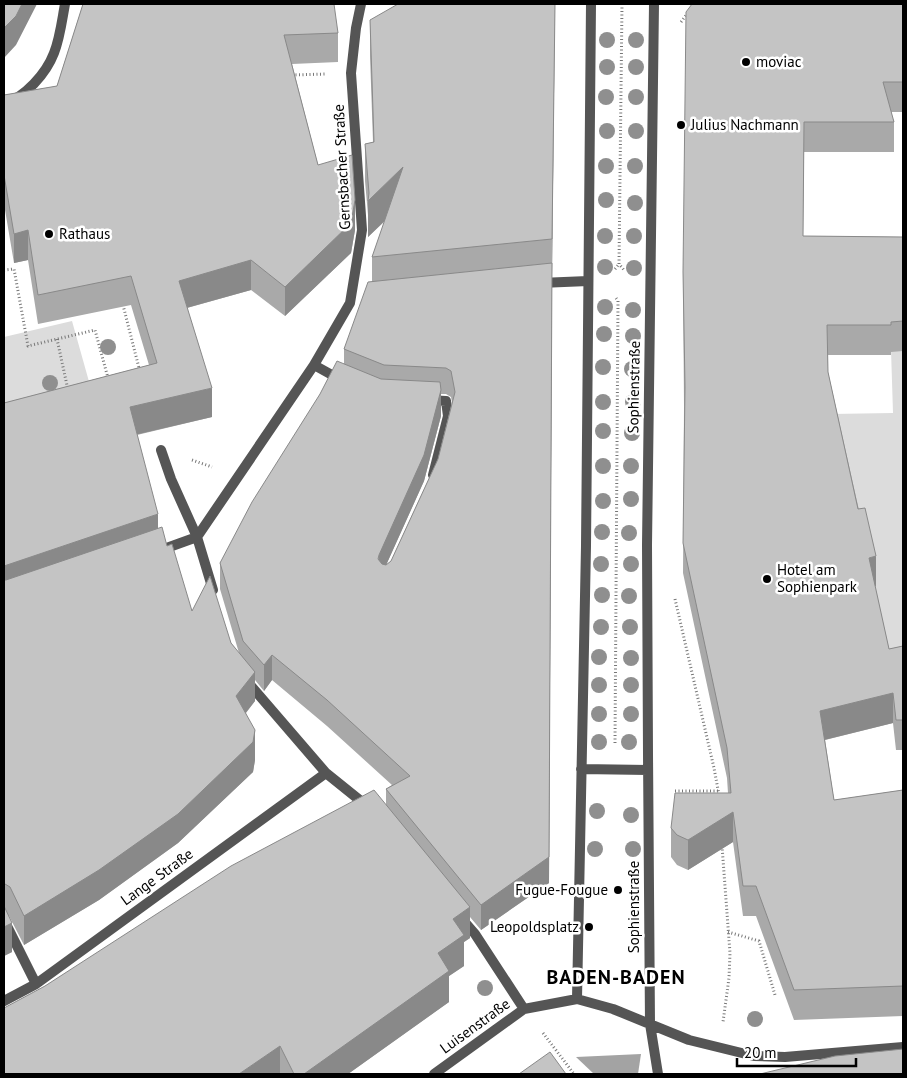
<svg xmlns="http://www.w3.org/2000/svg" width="907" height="1078" viewBox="0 0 907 1078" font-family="'PT Sans',sans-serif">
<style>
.green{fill:#dcdcdc}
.water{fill:#a3a3a3}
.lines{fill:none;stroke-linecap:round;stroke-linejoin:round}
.path{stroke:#777;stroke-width:3;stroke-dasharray:1 2.5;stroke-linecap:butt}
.street{stroke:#555;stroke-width:10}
.tree{fill:#8f8f8f}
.wall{fill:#a9a9a9;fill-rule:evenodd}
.shaded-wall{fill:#898989}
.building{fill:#c4c4c4;stroke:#898989}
.poi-dot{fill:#000;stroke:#fff;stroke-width:2}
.labels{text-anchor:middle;stroke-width:5;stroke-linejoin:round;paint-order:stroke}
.poi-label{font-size:15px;fill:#000;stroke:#fff;text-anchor:start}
.street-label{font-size:15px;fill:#000;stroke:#fff}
.district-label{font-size:20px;font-weight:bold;letter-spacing:1px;fill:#000;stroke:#fff}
</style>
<rect width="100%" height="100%" fill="#fff"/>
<path class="green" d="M890,318H903V676L889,679L831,414L893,413Z
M72,321L95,403L4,427V337Z"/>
<path class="water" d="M641,1054L638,1074H594L576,1057Z"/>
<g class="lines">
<path class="path" d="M622,4L619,264L624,270
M681,22L689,11
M292,75L326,74
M615,269L619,264
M4,270L14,269L28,346L95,330L108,378
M123,305L140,372
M57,339L68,390
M192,460L212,467
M675,599L714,768L719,795
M615,743L618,301L616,298
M675,791H719
M722,846L730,953L729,978L723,1022
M728,932L759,941L775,995
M543,1033L574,1074"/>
<path class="street" d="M654,4L647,545L648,754L650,1024L658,1074
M4,104C25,97 46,74 54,53C60,38 62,20 65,4
M540,283L588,281
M314,365L341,380
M427,400L446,401L448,416L433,475
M161,550L197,537L171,479L161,450
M213,590L197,537L314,365L350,303L362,230L351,73L356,28L361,4
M246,680L326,773L367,806
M581,769L648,770
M462,919L475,934L524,1009
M4,920L36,984
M577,999L586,546L591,4
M4,1001L36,984L326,773
M434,1074L524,1009L577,999L613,1009L689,1040L754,1056L785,1057L903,1047"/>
</g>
<g class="tree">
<circle cx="607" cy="40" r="8"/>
<circle cx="636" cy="40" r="8"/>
<circle cx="607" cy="67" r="8"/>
<circle cx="636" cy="67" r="8"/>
<circle cx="606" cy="97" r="8"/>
<circle cx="636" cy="97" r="8"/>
<circle cx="607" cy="131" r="8"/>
<circle cx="636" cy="131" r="8"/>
<circle cx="606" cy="166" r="8"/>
<circle cx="635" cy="166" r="8"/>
<circle cx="606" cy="200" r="8"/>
<circle cx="635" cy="203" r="8"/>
<circle cx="605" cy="236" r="8"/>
<circle cx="634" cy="236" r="8"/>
<circle cx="605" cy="267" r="8"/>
<circle cx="634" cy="268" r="8"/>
<circle cx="605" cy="307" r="8"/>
<circle cx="633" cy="310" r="8"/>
<circle cx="604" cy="334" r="8"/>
<circle cx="633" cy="336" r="8"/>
<circle cx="108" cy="347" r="8"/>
<circle cx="603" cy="367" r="8"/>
<circle cx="632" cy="369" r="8"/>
<circle cx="50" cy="383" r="8"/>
<circle cx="603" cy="402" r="8"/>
<circle cx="633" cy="402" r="8"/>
<circle cx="603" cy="431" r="8"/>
<circle cx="632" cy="433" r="8"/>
<circle cx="603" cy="466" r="8"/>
<circle cx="631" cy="466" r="8"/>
<circle cx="631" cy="499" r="8"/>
<circle cx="603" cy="501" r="8"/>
<circle cx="602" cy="532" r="8"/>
<circle cx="629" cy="533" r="8"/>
<circle cx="601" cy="564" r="8"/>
<circle cx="631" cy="564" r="8"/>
<circle cx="602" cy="595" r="8"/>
<circle cx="629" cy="596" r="8"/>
<circle cx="601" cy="627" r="8"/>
<circle cx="630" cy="627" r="8"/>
<circle cx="599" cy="657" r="8"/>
<circle cx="631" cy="658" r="8"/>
<circle cx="599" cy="685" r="8"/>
<circle cx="631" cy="685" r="8"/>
<circle cx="599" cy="714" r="8"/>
<circle cx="631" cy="714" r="8"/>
<circle cx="599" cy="742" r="8"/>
<circle cx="629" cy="742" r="8"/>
<circle cx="597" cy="811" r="8"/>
<circle cx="631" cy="815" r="8"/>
<circle cx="595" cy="849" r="8"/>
<circle cx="633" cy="849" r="8"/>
<circle cx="485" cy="988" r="8"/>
<circle cx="755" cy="1019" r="8"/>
</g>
<path class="wall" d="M83,4L338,33V62L292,64L318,165L355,230L351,253L285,316L251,290L187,308L212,417L137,435L158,528L167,546L192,611L231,643L239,653L220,589V563L344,363V349L372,282V257L385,221L368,237V215L365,181V144L373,142L370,56V20L555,4L552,275L549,883L481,930L470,917V938L464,942V966L449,976V1002L348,1074H4L386,805V789L392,785L327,726L272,680L264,691L255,680V701L246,713L255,760L253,772L178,843L99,900L24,945L9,916L12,952L4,956V403L149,365L131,305L38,324L28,260L14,263L4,204V95L57,86ZM441,394H446L451,397L452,402L438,459L391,561L386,565L424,481L441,416Z
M692,4H903V112H891L894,122V152H804L803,236L903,237V351L891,352V355H828V372L876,586L875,587L889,649L903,646V750H896L893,723L825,740L834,800L903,790V1016L794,1020L756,916H743L733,842L688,870L677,865L671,857V828L728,793L727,778L683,573L684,407L683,272Z"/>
<path class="shaded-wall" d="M22,4H37L16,45L4,58V28Z
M555,4L552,275V239Z
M403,167V203L368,237V201Z
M355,200V230L351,253L285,316V287Z
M28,230V260L14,263V234Z
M251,260V290L179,310V281Z
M552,289L549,883L481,930V905Z
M212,388V417L130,436V407Z
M441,390V416L424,481L379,581V555Z
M158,514V543L4,596V566Z
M876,556V586L869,588V558Z
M272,655V680L264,691V665Z
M255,672V701L236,725V696Z
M893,693V723L820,741V711Z
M255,730V760L253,772L178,843L99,900L24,945V916Z
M733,812V842L688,870V840Z
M4,884H5V913H4Z
M470,907V938L464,942V966L449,976V1002L348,1074H304L438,953L453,919Z
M12,923V952L4,956V927Z
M280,1046V1074H239Z"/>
<path class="building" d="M4,4H22L16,16L4,28Z
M83,4H334L338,33L284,35L318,165L352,155L355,200L351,223L285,287L251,260L179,281L212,388L130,407L158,514L4,566V403L157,363L131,276L38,295L28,230L14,234L4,175V95L57,86Z
M398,4H555L552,239L372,257L403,167L368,201L369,193L365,144L374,142L370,20Z
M692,4H903V82H883L894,122H804L803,236L903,237V321L891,322V325H827L828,372L858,509L865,508L876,556L869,558L889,649L903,646V720H896L893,693L820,711L834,800L903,790V986L794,990L756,886H743L733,812L688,840L677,835L671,828L675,793H731L727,748L683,543L685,387L683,272L686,12Z
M552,263L549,857L481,905L386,789L410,776L327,700L272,655L264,665L243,641L220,563L252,502L320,394L337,361L381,379L440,382L441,390L424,455L379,555L378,559L382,564L386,565L391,561L438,459L455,392L451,371L446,368L384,365L344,349L368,282Z
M162,527L167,546L172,544L192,611L210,576L231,643L255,672L236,696L255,730L253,742L178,814L99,870L24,916L10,887L5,884H4V580H6Z
M374,790L470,907L453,919L464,935L438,953L449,971L304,1074H294L280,1046L239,1074H4V1008L45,986L231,866Z
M4,906L12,923L4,927Z
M903,1049V1074H760L835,1056Z
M550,1052L566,1074H519Z"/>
<g class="poi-dot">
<circle cx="746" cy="62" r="5"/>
<circle cx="681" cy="125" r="5"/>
<circle cx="49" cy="234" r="5"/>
<circle cx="767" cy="579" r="5"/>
<circle cx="618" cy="890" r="5"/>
<circle cx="589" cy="927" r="5"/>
</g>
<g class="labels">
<g class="poi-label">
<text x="756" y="67">moviac</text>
<text x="691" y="130">Julius Nachmann</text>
<text x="59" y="239">Rathaus</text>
<text x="777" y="575">Hotel am<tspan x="777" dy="17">Sophienpark</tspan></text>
<text x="608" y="895" text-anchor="end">Fugue-Fougue</text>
<text x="579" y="932" text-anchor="end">Leopoldsplatz</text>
</g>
<g class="street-label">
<text transform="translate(342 167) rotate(-93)" y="5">Gernsbacher Straße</text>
<text transform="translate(634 387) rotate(-89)" y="5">Sophienstraße</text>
<text transform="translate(157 877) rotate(-36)" y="5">Lange Straße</text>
<text transform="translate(634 907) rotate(-90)" y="5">Sophienstraße</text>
<text transform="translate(475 1026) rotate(-36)" y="5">Luisenstraße</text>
</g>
<g class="district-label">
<text x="616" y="984">BADEN-BADEN</text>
</g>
</g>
<rect width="907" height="1078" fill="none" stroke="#000000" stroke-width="10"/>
<path d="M737 1058v8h119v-8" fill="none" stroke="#000000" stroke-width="2.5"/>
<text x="744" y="1058" font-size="15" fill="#000000" stroke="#ffffff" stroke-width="4" paint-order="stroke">20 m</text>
</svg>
